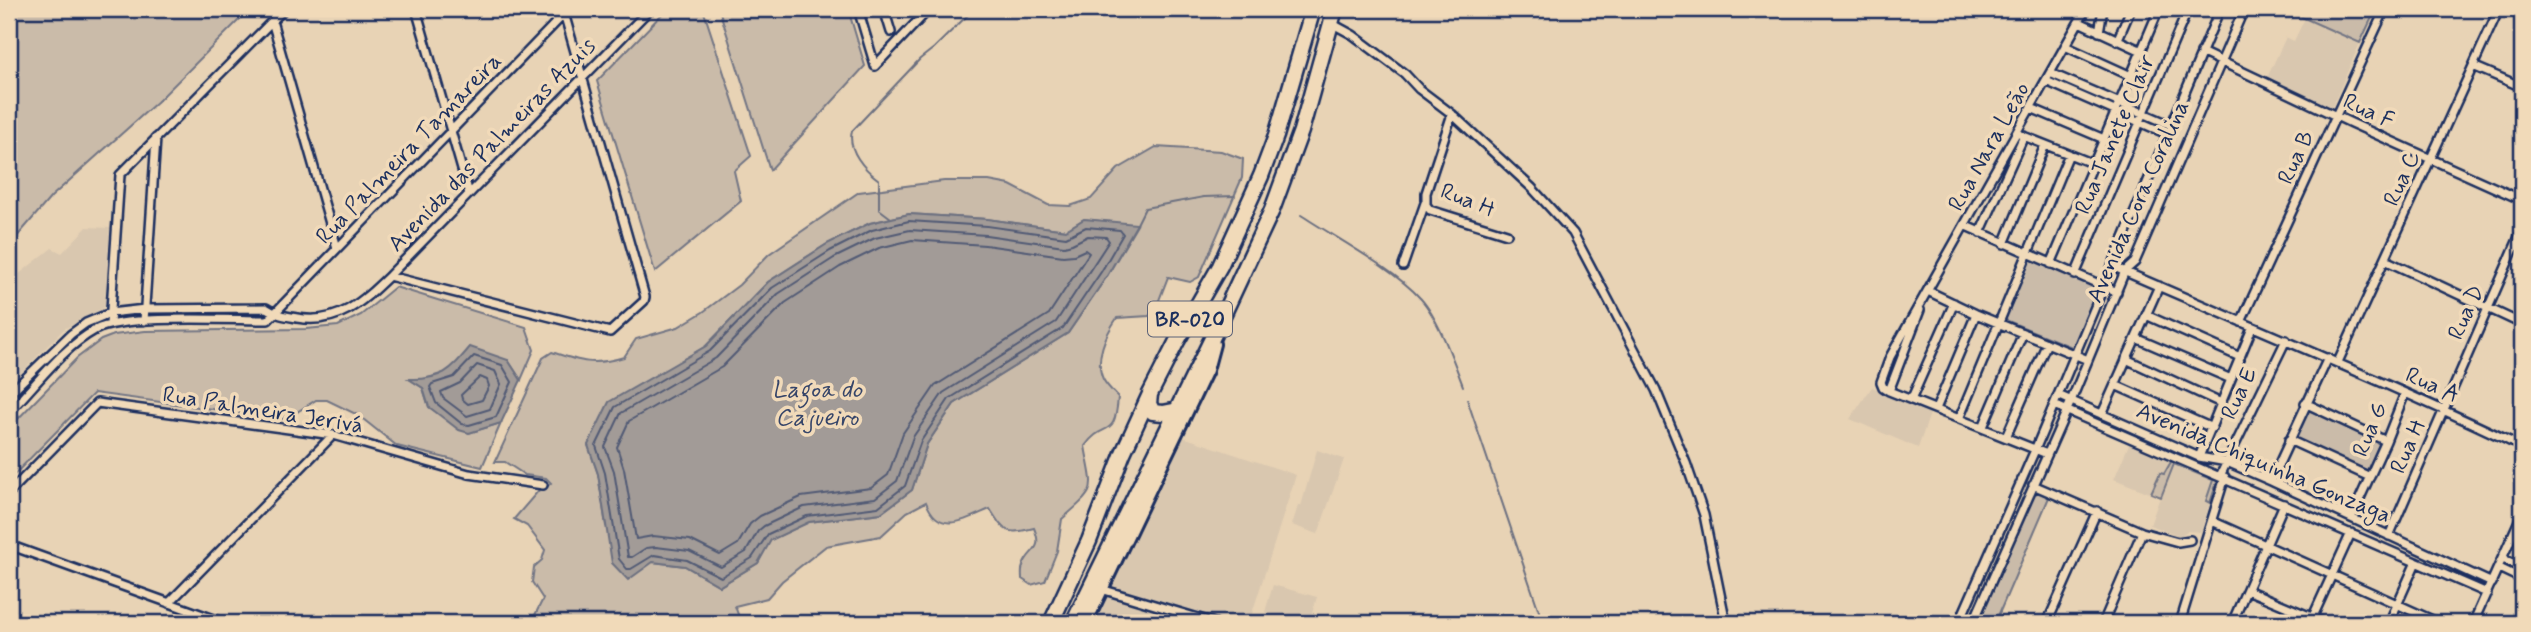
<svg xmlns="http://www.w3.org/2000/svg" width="2531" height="632" viewBox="0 0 2531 632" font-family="Mynerve,sans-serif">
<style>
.built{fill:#d9c7af}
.green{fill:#cabba9;stroke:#727584;stroke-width:2;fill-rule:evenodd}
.water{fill:#a29b97;stroke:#6c7080;stroke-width:2}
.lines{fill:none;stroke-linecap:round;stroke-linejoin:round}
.shore{stroke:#515a75;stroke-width:2}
.stream{stroke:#6c7080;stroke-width:2}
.street-casing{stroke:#1b2f5e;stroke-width:12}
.primary-casing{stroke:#1b2f5e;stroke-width:18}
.highway-casing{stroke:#1b2f5e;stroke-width:19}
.street{stroke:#f1dab9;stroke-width:7}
.primary{stroke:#f1dab9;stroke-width:12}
.highway{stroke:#f1dab9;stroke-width:14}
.labels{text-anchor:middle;stroke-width:7;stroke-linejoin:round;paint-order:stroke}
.shield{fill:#f1dab9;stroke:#5b6279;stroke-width:2}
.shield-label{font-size:21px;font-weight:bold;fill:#1b2f5e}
.street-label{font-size:23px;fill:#1b2f5e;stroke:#f1dab9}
.water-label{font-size:24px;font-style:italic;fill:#364569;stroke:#f1dab9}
</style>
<rect width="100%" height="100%" fill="#e8d3b5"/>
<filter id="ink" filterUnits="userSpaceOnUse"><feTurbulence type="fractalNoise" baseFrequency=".0143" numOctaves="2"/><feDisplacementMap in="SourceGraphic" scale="14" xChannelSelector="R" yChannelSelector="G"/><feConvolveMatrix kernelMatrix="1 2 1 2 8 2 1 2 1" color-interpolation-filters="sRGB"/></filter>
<g filter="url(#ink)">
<path class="built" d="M2305,18L2360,43L2333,105L2329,107L2267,78L2286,37L2294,41Z
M87,227L110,228L105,307L64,329L13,381L9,377V282L52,248L62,253Z
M1872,387L1931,411L1918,448L1850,419Z
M1183,437L1296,475L1249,623H1232L1113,586L1112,583Z
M2130,442L2218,479L2201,532L2187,531L2180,536L2150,525L2160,497L2114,479Z
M1317,450L1344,459L1318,534L1292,525L1298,506H1301Z
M1273,585L1317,597L1309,623H1296L1265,612Z
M1108,597L1161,613L1195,623H1093L1105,598Z"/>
<path class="green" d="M9,9H250L157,102L51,197L9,246Z
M667,9H703L751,156L734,171L741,201L655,272L597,81Z
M719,9H848L865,66L770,170Z
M2284,9H2376L2360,43Z
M1156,147L1221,151L1243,159L1242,178L1199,277L1190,282L1168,277L1156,308L1149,316L1117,318C1106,334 1094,359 1103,379C1106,385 1113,392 1118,397C1115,442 1104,419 1085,446C1093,492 1099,487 1062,519L1057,551L1045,581L1031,585L1022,579C1022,575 1021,570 1023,566C1029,548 1044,552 1034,528C1006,535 1005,533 990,509C964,520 939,536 926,502L907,512L881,536L826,546L782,581L767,598L735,606L741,623H531L543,599L532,582L534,567L542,560L545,550L527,526L514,519L539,490L544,489L551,483L546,478L525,475L505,462H495L543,358L552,352C581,362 594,366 624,357L636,339L678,327L703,312L739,285L769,254L859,192L944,181H989L1010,185L1048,205L1070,206L1091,199L1118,169ZM909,214L987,219L1066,230L1084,219L1137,225L1107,276L1068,333L954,404L927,444L912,490L881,513L809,522L770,540L758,563L720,586L685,566L653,562L606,526L598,474L588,445L659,374L706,346L768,282L827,244L870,223Z
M2028,257L2099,288L2075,346L2072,347L2003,319Z
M395,287L526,327L534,350L521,380L508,360L450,371L425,379L411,380L423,388L429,407L469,433L501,423L482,467L397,446L358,415L327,400H316L286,419L94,393L9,480V428L77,358L101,340L114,335L145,331L306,329L338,326L361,315Z
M2309,410L2380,442L2368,471L2293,438L2305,411Z
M2172,460L2218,479L2210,503L2206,501L2213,480L2174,464L2161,497L2151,493L2160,473L2164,474Z
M2035,489L2050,495L1995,623H1977Z"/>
<path class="water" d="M909,214L987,219L1066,230L1084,219L1137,224L1107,276L1068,333L954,404L927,444L912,490L881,513L809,522L771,540L758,563L720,586L685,566L653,562L628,580L612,563L598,474L588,445L609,402L706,346L768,282L827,244L870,223Z
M470,347L508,360L521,380L501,423L469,433L459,430L429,407L423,388L409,379C442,380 450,371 470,347Z"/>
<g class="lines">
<path class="shore" d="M909,221L987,226L1066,237L1086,227L1120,230L1123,234L1101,272L1063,328L949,399L921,441L905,486L878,507L807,516L768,534L752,558L721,577L687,560L654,555L631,569H627L619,559L605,473L596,446L615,407L710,351L772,288L830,251L872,230Z
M910,230L986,235L1064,246L1072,244L1088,236L1106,237L1109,241L1056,322L943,393L913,437L897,481L875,498L804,507L764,526L758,531L746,552L721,567L689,551L656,547L646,548L632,557H628L614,471L605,447L621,413L716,358L778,294L834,258L875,238Z
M912,240L985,245L1063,256L1074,255L1085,250L1089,253L1049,314L935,386L903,433L888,475L871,488L801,497L760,516L750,524L738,544L720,555L690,540L653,536L636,539L624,469L617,447L629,421L722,367L785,303L840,267L879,248Z
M474,356L502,365L512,382L496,417L469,425L462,424L436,403L430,387L432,384L454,377Z
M477,365L495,371L501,384L490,409L467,416L443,398L441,392L460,383Z
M480,377L487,380L489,386L482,400L468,404L462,399L461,395Z"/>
<path class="stream" d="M1301,215C1336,238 1394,269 1421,299C1438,318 1454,362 1463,386
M891,218L879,209V180C864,169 847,150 852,131L920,59L934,48L974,9
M1137,224L1145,208L1204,197L1235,196
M1467,399L1543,623"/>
<g class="street-casing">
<path id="street" d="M416,9L469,194
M858,9L875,66
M884,9L891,32
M272,21L337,248
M2079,22L2142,51
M1331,23L1353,35L1405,74L1419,89L1452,114L1532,188L1573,233L1656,390L1686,463L1704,515L1726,623
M2099,32L2103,9
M2117,41L2131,9
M2065,46L2131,76
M2201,52L2351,123L2522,200
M875,66L929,9
M2473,66L2522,87
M2050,73L2171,125
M2046,81L2167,134
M2031,108L2104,139
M1452,114L1426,193V205L1430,210L1507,234
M2021,135L2094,164
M1966,226L2117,292
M1980,233L2024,136
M2004,244L2045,145
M2385,260L2522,324
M2051,264L2159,9
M1403,266L1425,203
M2112,266C2249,326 2387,382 2522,447
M2075,275L2188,9
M389,276L610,332L644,301L645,297L564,13
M1928,291L1976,314L2088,360
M2146,315L2240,357
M144,321L156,138
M2241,322L2385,9
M110,324L120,175L284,9
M2136,338L2231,379
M2126,359L2221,403
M2338,362L2499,9
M2115,385L2212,428
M1889,391L1920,310
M9,394L71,334L86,323L110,313L145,309L266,308C276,315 285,316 297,318C338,325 362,302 389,276L650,9
M2058,395L2199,457L2227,462L2271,481L2492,583
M1911,400L1954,303
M2305,403L2386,441
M2054,405L2487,593
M1936,409L1976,314
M9,412C36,385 61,349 95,330C125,314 229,320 268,320L569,9
M2102,414L2159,286
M1959,419L2069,154
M1983,427L2023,333
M2006,437L2047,343
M2289,440L2370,477
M2047,454L1889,391L1883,387L1881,382L1890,357L2086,9
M2199,457L2252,328
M2220,476L2286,340
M2271,481L2328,358
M2033,485L2142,532L2178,542L2190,540
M9,493L97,403L333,435L469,474L543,485
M2351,518L2386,441L2405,393
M2212,521L2439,623
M2389,536L2522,230
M9,545L225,623
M2503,559L2522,567
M2499,568L2522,579
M1101,589L1215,623
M2247,590L2326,623
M169,603L333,435
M2476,618L2487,623
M1959,623L2035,450L2220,9
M1973,623L2071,401L2125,271L2135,262L2244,9
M2047,623L2097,511
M2103,623L2142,532
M2180,623L2225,477
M2232,623L2284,504
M2310,623L2351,533
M2389,623L2416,562
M2473,623L2522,514"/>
</g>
<g class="primary-casing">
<path id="primary" d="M1085,623L1206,370L1213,344"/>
</g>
<g class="highway-casing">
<path id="highway" d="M1150,394L1149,404L1153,412L1163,413L1178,410
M1051,623L1089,541L1123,453L1151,392L1177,341L1220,266L1261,176L1276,136L1313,9
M1073,623L1218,326L1272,210L1301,131L1335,9"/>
</g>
<use href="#street" class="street"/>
<use href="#primary" class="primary"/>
<use href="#highway" class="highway"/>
</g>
</g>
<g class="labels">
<rect class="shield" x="1148" y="301.5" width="84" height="35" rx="5"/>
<g class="shield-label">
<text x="1190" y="326">BR-020</text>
</g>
<g class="street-label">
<text transform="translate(2369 110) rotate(25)" y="8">Rua F</text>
<text transform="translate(2114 134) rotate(-67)" y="8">Rua Janete Clair</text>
<text transform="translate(491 144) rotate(-46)" y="8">Avenida das Palmeiras Azuis</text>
<text transform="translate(1988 146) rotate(-61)" y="8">Rua Nara Leão</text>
<text transform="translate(408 148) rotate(-46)" y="8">Rua Palmeira Tamareira</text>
<text transform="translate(2295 157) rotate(-65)" y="8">Rua B</text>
<text transform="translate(2401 178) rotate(-66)" y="8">Rua C</text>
<text transform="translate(1468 199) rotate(21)" y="8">Rua H</text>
<text transform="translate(2137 201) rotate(-66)" y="8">Avenida Cora Coralina</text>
<text transform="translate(2465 312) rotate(-66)" y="8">Rua D</text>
<text transform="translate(2433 384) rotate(24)" y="8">Rua A</text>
<text transform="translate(2238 393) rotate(-65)" y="8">Rua E</text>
<text transform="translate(263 409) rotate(9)" y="8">Rua Palmeira Jerivá</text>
<text transform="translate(2369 429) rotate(-68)" y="8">Rua G</text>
<text transform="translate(2407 446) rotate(-67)" y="8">Rua H</text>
<text transform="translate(2264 462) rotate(23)" y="8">Avenida Chiquinha Gonzaga</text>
</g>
<g class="water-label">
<text x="817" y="397">Lagoa do<tspan x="817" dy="28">Cajueiro</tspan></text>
</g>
</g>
<rect width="2531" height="632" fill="none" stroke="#f1dab9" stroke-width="35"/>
<rect x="18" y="18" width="2496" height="597" fill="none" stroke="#1b2f5e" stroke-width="2.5" filter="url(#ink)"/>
</svg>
